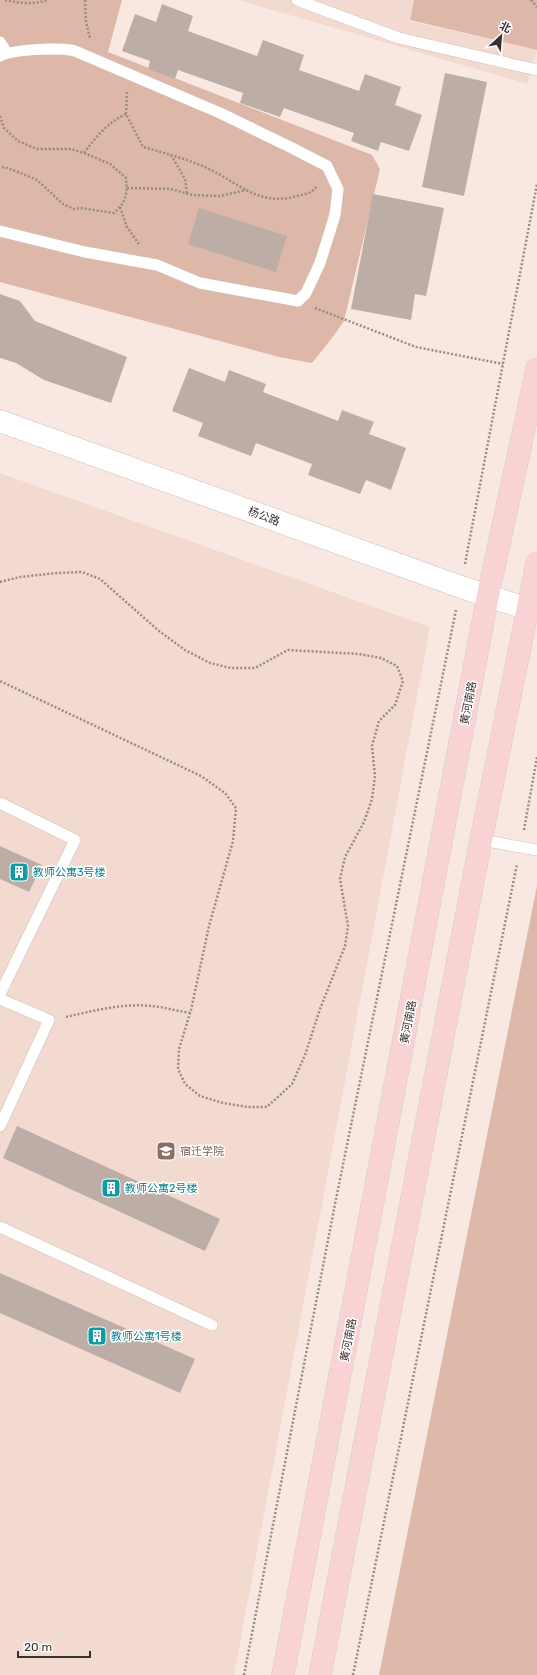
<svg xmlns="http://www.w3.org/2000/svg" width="537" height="1675" viewBox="0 0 537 1675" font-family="Rubik,'Noto Sans SC',sans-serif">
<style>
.built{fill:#f3dad0}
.green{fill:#ddb7a7}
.building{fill:#bdada7}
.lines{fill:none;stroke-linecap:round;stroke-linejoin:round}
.lane-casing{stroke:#d0c0b9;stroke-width:12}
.street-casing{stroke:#d0c0b9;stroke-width:23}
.primary-casing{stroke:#cfcecd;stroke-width:23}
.path{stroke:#968b86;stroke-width:2.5;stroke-dasharray:2 2;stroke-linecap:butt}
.lane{stroke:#fff;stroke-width:11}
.street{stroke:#fff;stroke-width:22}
.primary{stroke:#f9d3d4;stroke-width:22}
.labels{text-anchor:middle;stroke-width:3;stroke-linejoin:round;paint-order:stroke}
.street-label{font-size:11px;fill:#38322f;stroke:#fff}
.culture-label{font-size:11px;fill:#0d838f;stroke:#fff;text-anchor:start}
.education-label{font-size:11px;fill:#785e54;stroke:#fff;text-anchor:start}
</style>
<rect width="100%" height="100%" fill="#f9e8e2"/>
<path class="built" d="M238,0H414L410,21L537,50L528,84Z
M0,473L430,627L234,1675H0Z"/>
<path class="green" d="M0,0H122L108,52L372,155L380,169L344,321L329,342L312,363L279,357L0,282Z
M414,0H537V50L410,20Z
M537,886V1675H379Z"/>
<path class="building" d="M162,4L193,16L188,31L257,56L263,40L304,55L299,70L359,91L365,74L401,87L395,105L422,115L409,151L381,142L378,151L351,141L354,133L284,108L280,117L240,103L243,93L178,70L175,79L148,69L150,61L122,51L135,14L156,22Z
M445,73L487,82L464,196L422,187Z
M373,194L444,208L426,296L415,294L411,320L351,309Z
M199,208L287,236L276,272L188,244Z
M0,294L20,301L35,321L127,357L111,403L44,380L16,363L0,358Z
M189,368L225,382L229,370L266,384L263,392L338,421L342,410L374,422L369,434L406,448L391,490L366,480L360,494L308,475L312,464L256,443L251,456L198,436L203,423L172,411Z
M0,846L42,865L29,892L0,879Z
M17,1126L220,1219L205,1251L3,1158Z
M0,1273L195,1359L180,1393L0,1313Z"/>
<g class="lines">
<g class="lane-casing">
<path id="lane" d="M297,0L399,38L537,70
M0,42L7,53
M0,56C14,49 55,48 71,50C77,51 83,55 89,57L220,113L290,147L327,166L338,189L335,215L320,263L306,293L298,301L200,283L157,265L85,252L0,231
M0,803L75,840L0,994
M481,840L537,850
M0,999L49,1020L0,1126
M0,1227L212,1325"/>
</g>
<g class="street-casing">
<path id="street" d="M0,421L461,587L528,609"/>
</g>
<g class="primary-casing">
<path id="primary" d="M283,1675L488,595L537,369
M320,1675L481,840L537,563"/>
</g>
<path class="path" d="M5,0C19,3 33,5 47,0
M85,0L86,22L90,38
M531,0L537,7
M127,92L126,114L143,147C165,153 187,159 207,168C239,183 259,207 297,196C306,194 312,193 317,186
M0,116L4,128L18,141L37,149H71L84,153L110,164L126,178C127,195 127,201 114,213L81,208L74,209L63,204L37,180L18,172L4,167L0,168
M84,153C97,136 107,123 126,114
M171,155L185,179L187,194
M127,188L171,189L192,195L220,196L246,190
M120,207L127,227L139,244
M315,308L416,347L503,364
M465,564L537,184
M0,582L20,577L57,573L82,572L100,579L159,631L185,650L210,663L231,668H255L288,650L359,654L381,658L397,666L403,681L395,705L379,721L372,746L375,776L372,799L364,822L345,857L340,879L348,926L345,946L320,1009L305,1055L292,1084L267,1107H248L223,1103L200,1096L185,1084L178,1069L179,1049L191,1010L209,926L233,841L236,808L225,793L201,776L0,681
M524,830L537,757
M66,1017C92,1011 123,1003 151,1006C164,1007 177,1011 190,1013
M244,1675L335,1204L456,610
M353,1675L517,864"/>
<use href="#lane" class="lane"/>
<use href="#street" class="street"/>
<use href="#primary" class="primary"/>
</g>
<defs>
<g id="building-square" transform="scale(1)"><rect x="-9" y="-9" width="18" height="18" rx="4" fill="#0f9aa8" stroke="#fff"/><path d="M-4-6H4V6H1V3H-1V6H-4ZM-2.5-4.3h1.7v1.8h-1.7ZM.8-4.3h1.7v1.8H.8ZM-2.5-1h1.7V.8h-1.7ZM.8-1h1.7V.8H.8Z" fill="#fff"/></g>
<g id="university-square" transform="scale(1)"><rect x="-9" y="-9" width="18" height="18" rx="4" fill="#8d6e63" stroke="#fff"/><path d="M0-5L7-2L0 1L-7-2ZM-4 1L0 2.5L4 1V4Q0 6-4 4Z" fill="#fff"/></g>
</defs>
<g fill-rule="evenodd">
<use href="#building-square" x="19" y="872"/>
<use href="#university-square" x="166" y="1151"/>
<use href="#building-square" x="111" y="1188"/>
<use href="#building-square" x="97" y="1336"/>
</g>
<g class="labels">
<g class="street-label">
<text transform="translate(264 516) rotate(20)" y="4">杨公路</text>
<text transform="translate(468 703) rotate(-79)" y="4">黄河南路</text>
<text transform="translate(408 1022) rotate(-79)" y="4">黄河南路</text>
<text transform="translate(348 1340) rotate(-79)" y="4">黄河南路</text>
</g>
<g class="culture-label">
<text x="33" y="876">教师公寓3号楼</text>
<text x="125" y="1192">教师公寓2号楼</text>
<text x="111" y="1340">教师公寓1号楼</text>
</g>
<g class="education-label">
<text x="180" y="1155">宿迁学院</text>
</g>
</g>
<g transform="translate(501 36) rotate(26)" stroke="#ffffff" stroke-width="3" paint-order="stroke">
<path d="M0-3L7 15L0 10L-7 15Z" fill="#38322f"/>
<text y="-6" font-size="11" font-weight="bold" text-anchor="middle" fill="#38322f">北</text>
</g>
<path d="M18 1651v6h72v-6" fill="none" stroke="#38322f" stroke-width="2"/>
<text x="24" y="1651" font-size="12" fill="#38322f" stroke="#ffffff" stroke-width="3" paint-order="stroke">20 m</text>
</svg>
